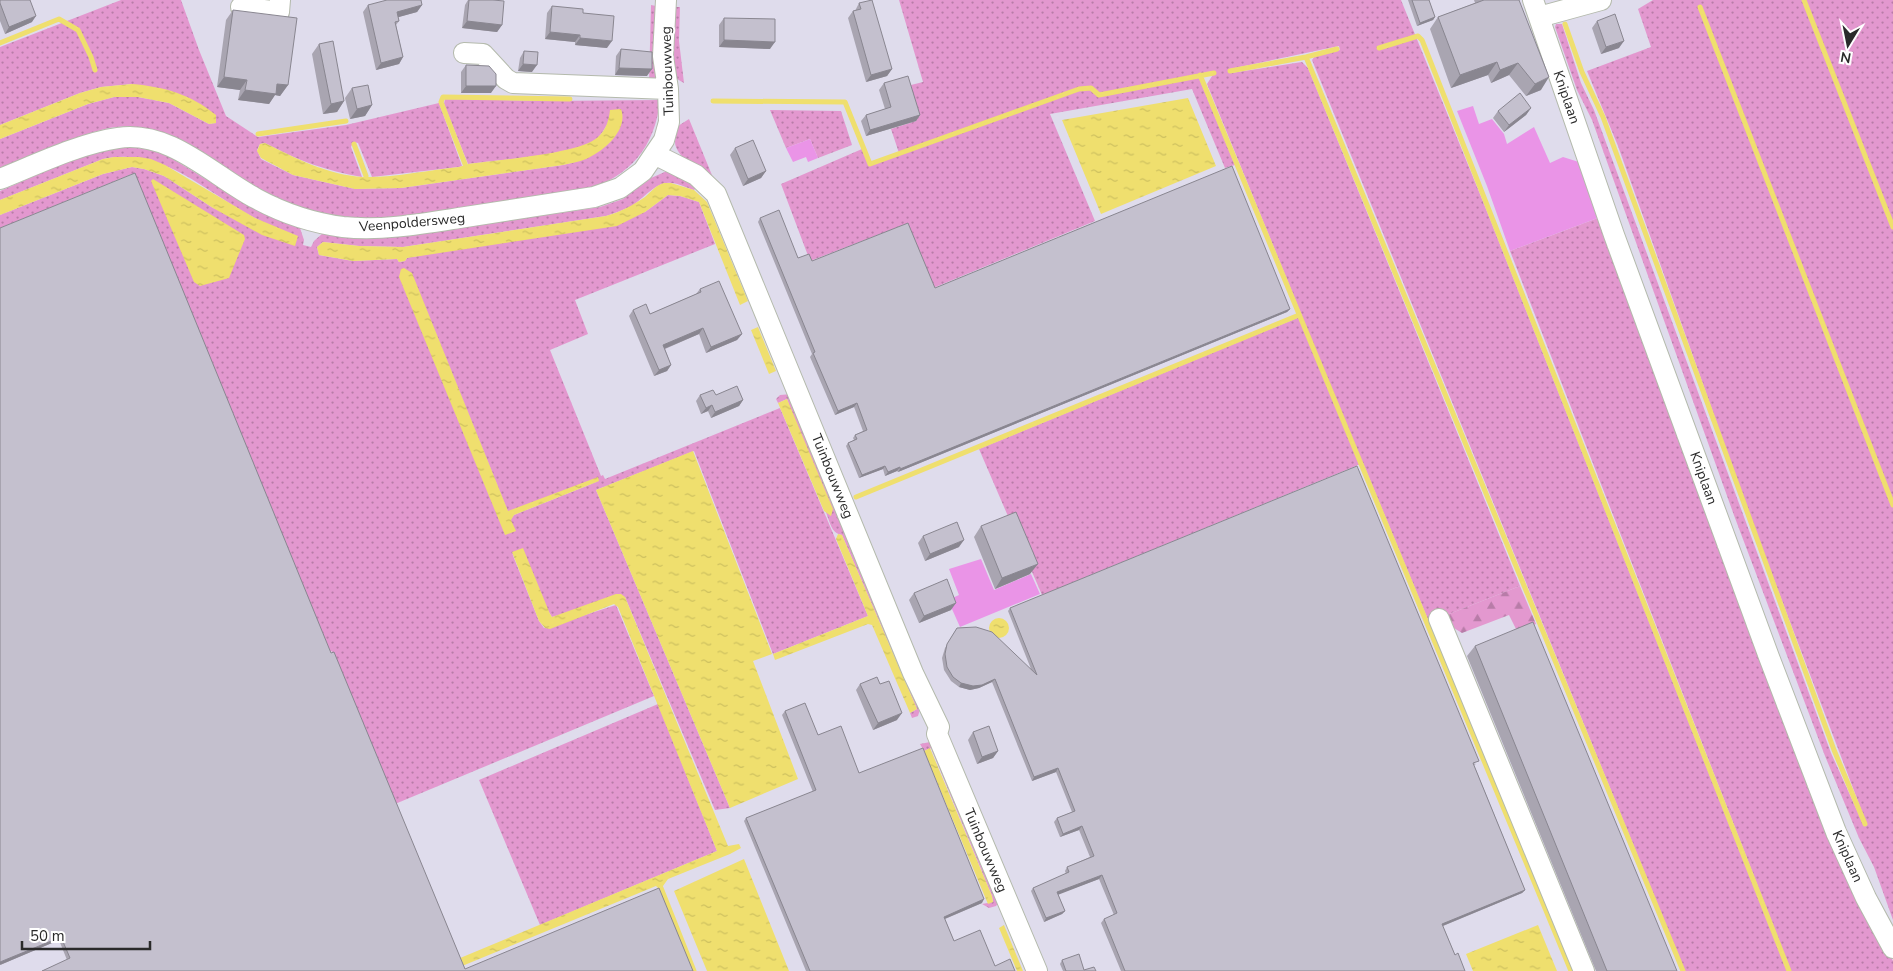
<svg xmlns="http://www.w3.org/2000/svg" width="1893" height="971" viewBox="0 0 1893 971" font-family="'Nunito Sans',sans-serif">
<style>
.grass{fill:url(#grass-dots);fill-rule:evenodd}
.forest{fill:url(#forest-firs)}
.pitch{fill:#ea94e7}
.water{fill:url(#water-ripples)}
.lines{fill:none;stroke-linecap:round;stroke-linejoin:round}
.stream{stroke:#efdf6e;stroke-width:5}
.minor-casing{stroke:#b4baac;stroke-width:22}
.minor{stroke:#fff;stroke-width:20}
.wall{fill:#a9a5b1}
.shaded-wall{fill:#898690}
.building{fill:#c4c0ce;stroke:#898690}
.labels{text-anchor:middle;stroke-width:4;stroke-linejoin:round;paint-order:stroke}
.street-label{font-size:14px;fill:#2a2a2a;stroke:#fff}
</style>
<defs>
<pattern id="grass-dots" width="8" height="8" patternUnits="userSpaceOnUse" patternTransform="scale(1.25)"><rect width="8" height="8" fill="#e398cf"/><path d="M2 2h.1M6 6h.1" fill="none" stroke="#b87ca8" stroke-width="1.8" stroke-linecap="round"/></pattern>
<pattern id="forest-firs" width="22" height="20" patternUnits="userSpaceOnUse" patternTransform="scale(1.25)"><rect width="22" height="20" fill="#e398cf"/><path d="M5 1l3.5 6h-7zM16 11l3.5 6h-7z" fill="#b87ca8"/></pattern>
<pattern id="water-ripples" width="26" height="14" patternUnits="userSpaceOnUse" patternTransform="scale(1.25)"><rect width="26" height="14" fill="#efdf6e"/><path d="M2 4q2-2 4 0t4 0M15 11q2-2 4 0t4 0" fill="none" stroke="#cdc05f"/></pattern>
</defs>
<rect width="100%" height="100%" fill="#dfdcec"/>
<path class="grass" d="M121,0H181L199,50L226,116L258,137L346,125L439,103L462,166L459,167L372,177L358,143L353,142L351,147L362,177C326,171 297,160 265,143L260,144L257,150L261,159L293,175L355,189L401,188L563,165C584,160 594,156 611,141L608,123C605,128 601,135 597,139C576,155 497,160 468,164L444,104L445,99L547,101L660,100C655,148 630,176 584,191C545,196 507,202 468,208C420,215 374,223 326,214C299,209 272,197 249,184C204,159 162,116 105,129C71,137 33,157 0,171V139L88,104L114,97H138L169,103L209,124L216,123L132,84L101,87L80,93L0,125V47Z
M899,0H1401L1484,204L1787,971H1685L1312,60L1315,56L1340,50L1339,46L1230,69L1231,73L1302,62L1308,68L1520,586L1429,622L1363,463L1042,595L979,449L1302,316L1207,84L1214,73L1213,71L1111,93L1199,78L1235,165L1225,168L1192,89L1050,114L1095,221L933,288L906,224L810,261L781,184L862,149L870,164L899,153L891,129L916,121L907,86L923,82Z
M1653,0H1893V920L1874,867L1859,838L1825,756L1735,518L1592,120L1577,90L1555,27L1556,24H1562L1581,83L1594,110L1831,753L1864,826L1867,825L1754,527L1618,146L1587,71L1651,47L1638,9Z
M651,5L656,6L659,76L649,83Z
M673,7H680L679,41L684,83L677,79C672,55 672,32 673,7Z
M770,110L841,111L852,145L818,158L810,139L786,148Z
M689,119L716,185C705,176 675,157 675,142C675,137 677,131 678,126Z
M131,147L150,150L168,156L238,199L275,218L300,228L304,240L303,245L311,247L314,241L323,233L408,235L600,207L623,199L651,178L667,171L699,185L694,190C687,188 678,183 671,183C657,181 644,198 632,206C623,210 615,213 606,216L403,247L359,246L323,242L317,247L319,255L353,261L397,259L399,262L405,261L407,258L645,212L668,195L680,196L699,202L715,244L575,300L588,334L550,350L601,476L603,475L605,479L780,408L868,616L773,654L694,451L596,490L730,808L715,810L625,597L552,617L512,553L539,621L544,628L616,605L654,696L395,804L332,651L330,652L132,174L0,228V215L103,174L132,167L144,169L164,176L213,208L298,236C283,231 269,226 255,218C206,193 163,146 103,159L0,200V191C42,174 85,149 131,147ZM412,273L508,512L599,481L514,515L511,519Z
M1603,216L1865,905L1893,961V971H1791L1510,251Z
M792,394L921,706L918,716L912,718L910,713L917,709L842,535C833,534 831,526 828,518L787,399L778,403L776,399L780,395Z
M658,704L717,851L540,925L479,780Z
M935,741L999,902L996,906L989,908L982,904L993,902L992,896L931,748L924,751L920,744Z"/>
<path class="forest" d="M1520,586L1536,624L1517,631L1509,615L1462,633L1449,625L1444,616Z"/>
<path class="pitch" d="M1473,106L1479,124L1492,119L1504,134L1507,144L1534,127L1550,163L1563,157L1582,163L1603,216L1510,251L1487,186L1457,111Z
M810,139L818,158L808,162L806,157L793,162L786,148Z
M981,559L994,590L1031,574L1040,594L960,627L948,600L959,595L949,569Z"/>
<path class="water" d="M132,84C165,87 190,94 216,115V123L209,124L169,103L138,97H114L88,104L0,139V125L80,93L101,87Z
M1188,98L1216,166L1101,214L1062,120Z
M621,109C629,130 603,152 586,159C579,162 570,163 563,165L401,188L355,189L293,175L261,158L257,151L260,144L265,143C295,158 328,175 363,177C392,178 429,170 459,167L468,164C495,160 581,154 598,137C606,130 609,120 610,110Z
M114,157H139L151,159L165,165L255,218L298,236L295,246L262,235L213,208L164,176L144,169L132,167L103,174L0,215V200L103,159Z
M153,179L244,235L245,239L229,278L200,286L194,282L151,181Z
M664,183H671L694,190L707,202L748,301L740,305L699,202L680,196L668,195L645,212L617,226L407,258L405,261L399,262L397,259L353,261L319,255L317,247L323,242L359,246L403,247L606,216C621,212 633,205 645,197C652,191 656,185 664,183Z
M404,268L412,273L508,511L598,477L599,481L514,515L511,520L516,531L505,535L399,277L401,269Z
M758,327L776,371L769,374L751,330Z
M787,399L833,509L831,516L824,511L778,403Z
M693,451L772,654L753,661L798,779L730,808L596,490Z
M838,534L842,535L917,709L910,713L872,625L868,624L775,660L773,654L868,616L836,539Z
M523,548L550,614L552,617L616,594H621L625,597L728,846L739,844L741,848L730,854L668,879L663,886V893L656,886L450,971H429L717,851L618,607L614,604L550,629L545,628L539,621L512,552Z
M989 628a10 10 0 1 1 20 0a10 10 0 1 1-20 0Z
M930,748L992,896L993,902L988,904L924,751Z
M744,859L789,971H707L674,891Z
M1004,925L1023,971H1017L999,928Z
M1538,925L1557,971H1473L1466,954Z"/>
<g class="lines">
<path class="stream" d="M1804,0L1893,227
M1700,7L1893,505
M1565,24L1582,72L1603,117L1834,750L1865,824
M0,43L59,19L78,30L91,57L95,70
M1379,48L1418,36L1422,40L1789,971
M1306,57L1683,971
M1230,71L1306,57L1337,49
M1200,75L1571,971
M713,101L845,102L870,164L1079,89L1091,88L1099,95L1214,73
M258,134L346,121
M354,144L366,176
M465,164L441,102L443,97L570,99
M856,497L1299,315
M661,888L694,971"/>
<g class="minor-casing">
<path id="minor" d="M1533,0L1614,235L1769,657L1836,832L1866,898L1893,948
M241,7L279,12L280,0
M1539,17L1601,0
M464,53L483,54L506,79L513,83L668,89
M656,155L696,175L716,194L913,673L939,727L937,734L1037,971
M0,179C35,165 81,143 118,138C171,130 213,176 257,199C283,213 313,223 343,227C381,231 421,224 459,218C504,211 549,204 594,197L620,188L643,171L664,140L669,122L668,89L663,56L666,0
M1439,619L1584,971"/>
</g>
<use href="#minor" class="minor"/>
</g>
<path class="wall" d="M0,0L32,22L5,34L0,21Z
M468,0H493L502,25L497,32L462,28L465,5Z
M1408,0H1429L1435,17L1433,20L1417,26Z
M1474,0H1519L1541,90L1526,96L1509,75L1491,83L1488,75L1451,88L1430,29L1438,17L1475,3Z
M859,3L892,69L887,76L866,82L848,18L853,11H855Z
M368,5H422L417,12L398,17L399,21L396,25L403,57L399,64L376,70L363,12Z
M552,6L583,13L607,48L575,45V42L545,39L547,13Z
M233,10L288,85L280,96L275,95L269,104L238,100L240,90L217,87L226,20Z
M724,18L770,49L719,47V25Z
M1597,21L1619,48L1601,54L1592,28Z
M319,44L344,101L337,112L323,114L312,54Z
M621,49L647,76L615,75L616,56Z
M524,51L532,72L518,71L520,58Z
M466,65L491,93H461V72Z
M884,83L920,115L916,121L866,136L861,121L866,115L885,109L879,90Z
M352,88L372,105L365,116L350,119L345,98Z
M1531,108L1526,115L1504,132L1493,118L1498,111Z
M735,148L766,171L761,178L743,186L730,155Z
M760,218L798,258L812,261L935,288L1290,309L1287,312L898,472L897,471L885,476L883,469L859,478L846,446L848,443L854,440L853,438L855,435L863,431L854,407L835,415L810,357L812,354L758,222Z
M700,289L742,334L737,340L706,353L699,334L665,349L671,365L667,371L654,376L629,316L633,310L650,314L696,294Z
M700,395H716L743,400L739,406L711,418L708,411L701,414L696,401Z
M981,526L1030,574L995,589L974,537Z
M923,536L959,547L925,561L918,543Z
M914,593L951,610L919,623L909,600Z
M1010,608L1476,764L1474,765L1525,890L1522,893L1443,926L1455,955L1465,971H1121L1101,923L1104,919L1114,915L1099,879L1058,894L1065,911L1062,914L1044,922L1031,891L1033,888L1066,874L1065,871L1067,867L1090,857L1079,830L1060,837L1054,822L1057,818L1072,812L1056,772L1032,781L992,682L979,688L970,690L959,687L951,681L944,670L942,658L945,648L957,628L1031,669L1008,611Z
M1475,646L1677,971H1596L1467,656Z
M331,653L465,969L693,971H42L67,960L59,940L0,965Z
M860,684L897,720L873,730L856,690Z
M785,711L818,735L859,773L982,903L945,919L954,941L995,966L1015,971H806L744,821L746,818L813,792L782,715Z
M973,732L998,751L993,758L977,764L968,740Z
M1062,960L1084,970L1096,971H1063L1060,964Z"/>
<path class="shaded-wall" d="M422,5L417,12L392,19L397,12Z
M36,16L32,22L5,34L9,27Z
M1435,17L1433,20L1417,26L1420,23Z
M467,21L502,25L497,32L462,28Z
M550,32L580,35L575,42L545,39Z
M580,38L612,41L607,48L575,45Z
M724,40L775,42L770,49L719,47Z
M1624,41L1619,48L1601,54L1606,47Z
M403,57L399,64L376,70L381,63Z
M1497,62L1488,75L1451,88L1460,75Z
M1518,63L1509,75L1491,83L1500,70Z
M523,64L537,65L532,72L518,71Z
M619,68L652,69L647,76L615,75Z
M892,69L887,76L866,82L871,75Z
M224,77L247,80L240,90L217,87Z
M1549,77L1541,90L1526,96L1535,84Z
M277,84L288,85L280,96L275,95L269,104L238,100L245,90Z
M466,86H496L491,93H461Z
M344,101L337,112L323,114L331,104Z
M372,105L365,116L350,119L357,109Z
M1531,108L1526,115L1504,132L1509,125Z
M920,115L916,121L866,136L870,130Z
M766,171L761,178L743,186L748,179Z
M1290,309L1287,312L898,472L900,469Z
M703,328L699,334L659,351L663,345Z
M742,334L737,340L706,353L711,347Z
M671,365L667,371L654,376L659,370Z
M743,400L739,406L711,418L715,412Z
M857,403L854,407L835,415L838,411Z
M712,405L708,411L701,414L706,408Z
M885,466L883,469L859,478L862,475Z
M900,467L897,471L885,476L888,472Z
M964,540L959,547L925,561L930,554Z
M1038,564L1030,574L995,589L1002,578Z
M956,603L951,610L919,623L924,616Z
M995,679L992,682L979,688L970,690L959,687L961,683Z
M902,713L897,720L873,730L878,723Z
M998,751L993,758L977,764L982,757Z
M1058,768L1056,772L1032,781L1034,777Z
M1082,826L1079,830L1060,837L1063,834Z
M1102,875L1099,879L1055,896L1057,892Z
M1525,890L1522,893L1440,927L1442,924Z
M984,899L982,903L942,920L944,917Z
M1065,911L1062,914L1044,922L1046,918Z
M61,937L59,940L0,965V962Z"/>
<path class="building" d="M0,0H30L36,16L9,27L0,3Z
M387,0H421L422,5L397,12L399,21L395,22L403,57L381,63L368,5Z
M469,0H493L504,1L502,25L467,21Z
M872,0L892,69L871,75L853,11L861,9L859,3Z
M1412,0H1429L1435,17L1420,23Z
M1484,0H1519L1549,77L1535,84L1518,63L1500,70L1497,62L1460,75L1438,17Z
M552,6L583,9V13L614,16L612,41L580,38V35L550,32Z
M233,10L297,18L288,85L277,84L276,94L245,90L247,80L224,77Z
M1615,14L1624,41L1606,47L1597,21Z
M724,18L775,19V42L724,40Z
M333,41L344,101L331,104L319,44Z
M621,49L652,52V69L619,68Z
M524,51L538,52L537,65L523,64Z
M466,65L489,66L496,74V86H466Z
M908,76L920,115L870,130L866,115L891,107L884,83Z
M368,85L372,105L357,109L352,88Z
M1520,93L1531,108L1509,125L1498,111Z
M753,140L766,171L748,179L735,148Z
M1232,166L1290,309L900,469V467L888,472L885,466L862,475L848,443L857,439L855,435L867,430L857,403L838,411L813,353L815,352L760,218L779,210L798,258L809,254L812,261L908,223L935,288Z
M135,173L331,653L334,652L465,969L659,888L693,971H42L70,958L61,937L0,962V228Z
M719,281L742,334L711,347L703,328L663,345L671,365L659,370L633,310L646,304L650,314L701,292L700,289Z
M737,386L743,400L715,412L712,405L706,408L700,395L713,390L716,395Z
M1357,466L1479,761L1473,763L1525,890L1442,924L1455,955L1458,953L1465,971H1125L1104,919L1117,913L1102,875L1057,892L1065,911L1046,918L1033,888L1069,872L1067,867L1094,856L1082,826L1063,834L1057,818L1075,811L1058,768L1034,777L995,679L982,685L973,686L961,683L953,677L947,667L945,654L947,644L957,628L976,627L992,632L1037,675L1010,608Z
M1016,512L1038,564L1002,578L981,526Z
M957,522L964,540L930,554L923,536Z
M947,579L956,603L924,616L914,593Z
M1533,622L1677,971H1607L1475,646Z
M877,677L880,684L889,681L902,713L878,723L860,684Z
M805,703L818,735L841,726L859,773L923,748L984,899L944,917L954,941L980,930L995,966L1010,959L1015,971H810L746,818L816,790L785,711Z
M989,726L998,751L982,757L973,732Z
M1079,954L1084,970L1094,967L1096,971H1066L1062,960Z"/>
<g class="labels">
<g class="street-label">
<text transform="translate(667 71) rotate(-92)" y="5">Tuinbouwweg</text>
<text transform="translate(1567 97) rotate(71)" y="5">Kniplaan</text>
<text transform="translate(412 222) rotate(-5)" y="5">Veenpoldersweg</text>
<text transform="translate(833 476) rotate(68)" y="5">Tuinbouwweg</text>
<text transform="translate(1704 478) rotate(70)" y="5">Kniplaan</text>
<text transform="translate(986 850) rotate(67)" y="5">Tuinbouwweg</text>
<text transform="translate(1848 856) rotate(66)" y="5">Kniplaan</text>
</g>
</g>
<g transform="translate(1848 45) rotate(190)" stroke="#ffffff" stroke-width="4" paint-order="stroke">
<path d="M0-4L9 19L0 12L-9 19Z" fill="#2a2a2a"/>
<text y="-8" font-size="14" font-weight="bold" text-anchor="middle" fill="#2a2a2a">N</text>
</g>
<path d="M22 941v8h128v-8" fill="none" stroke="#2a2a2a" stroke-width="2.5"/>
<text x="30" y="941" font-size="15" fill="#2a2a2a" stroke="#ffffff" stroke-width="4" paint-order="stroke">50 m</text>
</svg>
